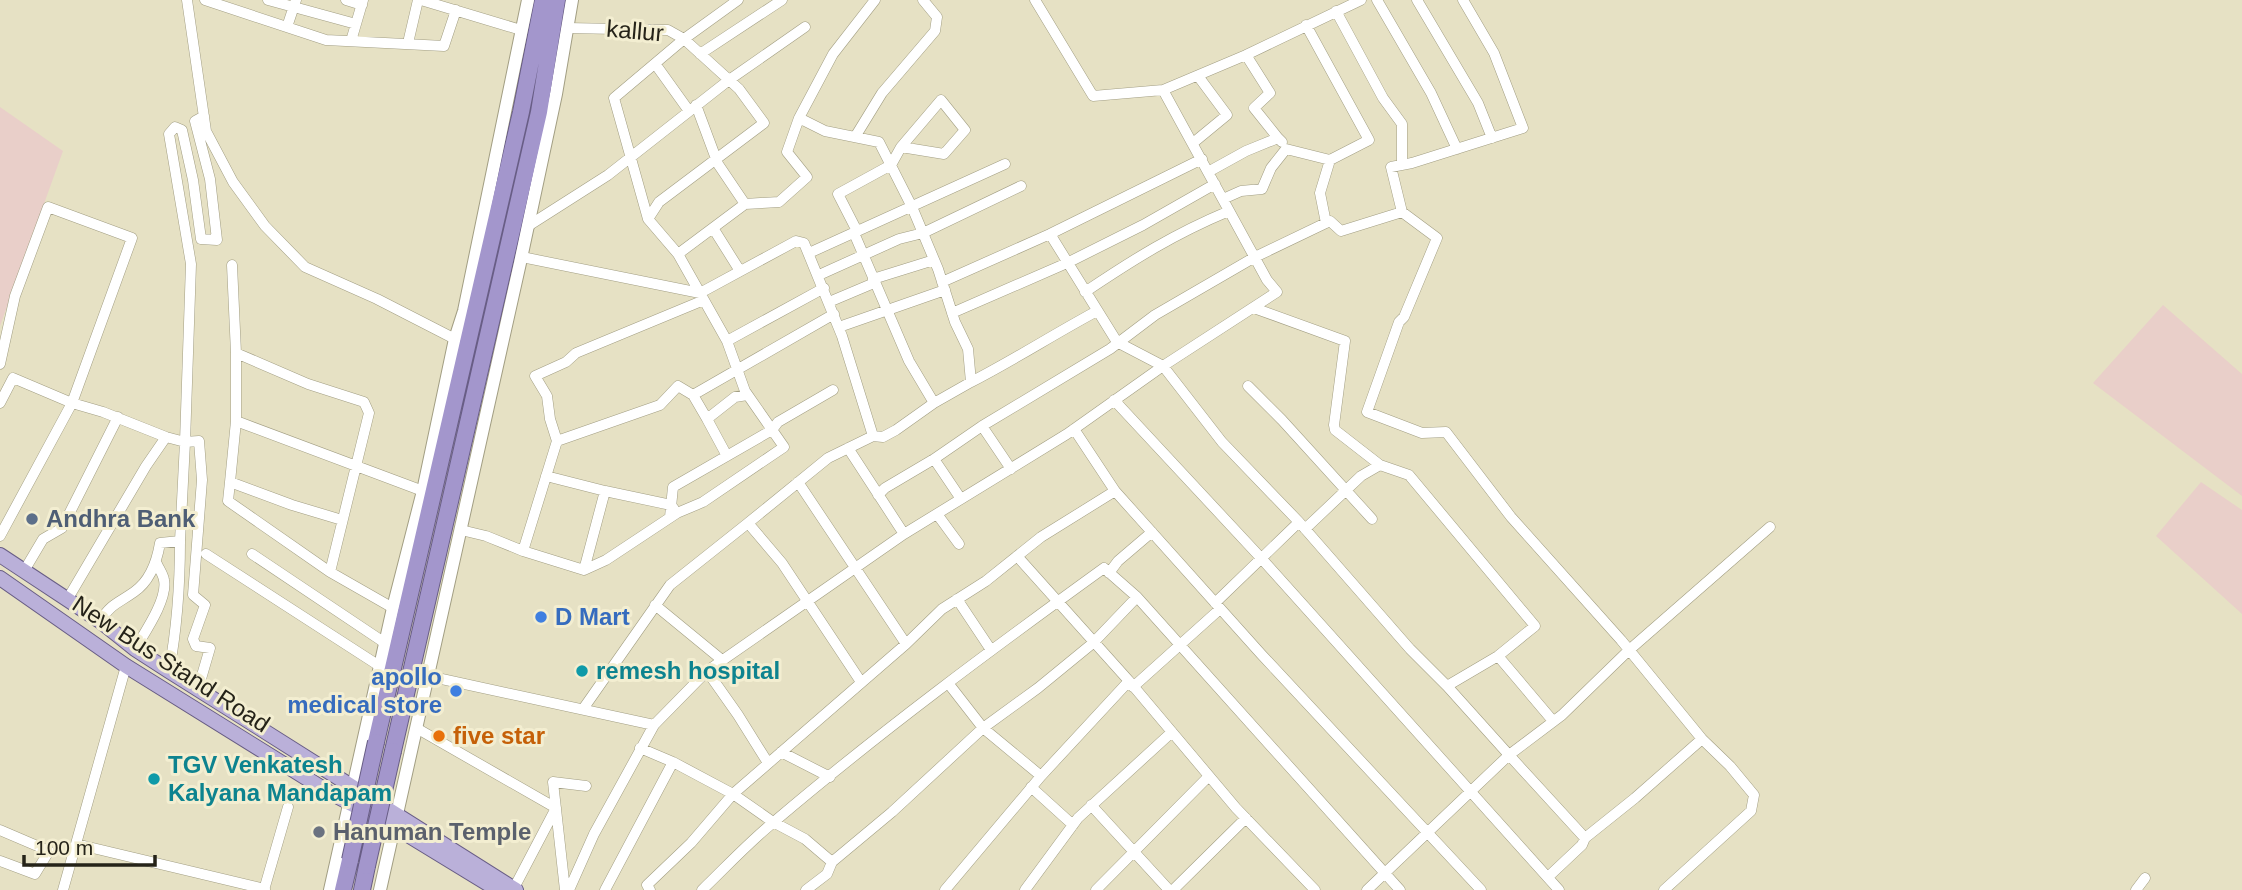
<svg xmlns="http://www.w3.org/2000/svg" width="2242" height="890" viewBox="0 0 2242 890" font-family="Helvetica,sans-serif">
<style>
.industrial{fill:#e9cfc9}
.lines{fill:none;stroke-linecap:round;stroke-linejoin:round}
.minor-casing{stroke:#a29e83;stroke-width:11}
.tertiary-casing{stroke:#a29e83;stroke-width:14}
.primary-casing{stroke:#685d85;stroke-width:16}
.trunk-casing{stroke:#685d85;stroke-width:18}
.minor{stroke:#fff;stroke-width:10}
.tertiary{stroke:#fff;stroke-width:12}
.primary{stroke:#bab0d9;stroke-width:14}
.trunk{stroke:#a396cc;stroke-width:16}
.trunk-bridge-casing{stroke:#685d85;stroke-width:18;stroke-linecap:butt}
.trunk-bridge{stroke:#a396cc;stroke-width:16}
.service-dot{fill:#5c6f8a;stroke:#f3eed1;stroke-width:2.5}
.shop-dot{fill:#3f7fe0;stroke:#f3eed1;stroke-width:2.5}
.culture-dot{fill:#0f9aa8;stroke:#f3eed1;stroke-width:2.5}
.food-dot{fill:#e8710a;stroke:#f3eed1;stroke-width:2.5}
.worship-dot{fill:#6b7280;stroke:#f3eed1;stroke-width:2.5}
.labels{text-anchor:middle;stroke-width:6;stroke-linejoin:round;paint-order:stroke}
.street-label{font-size:24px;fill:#252319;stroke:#f3eed1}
.service-label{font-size:24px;font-weight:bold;fill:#4e5e75;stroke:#f3eed1;text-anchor:start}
.shop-label{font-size:24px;font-weight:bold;fill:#366cbe;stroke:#f3eed1;text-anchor:start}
.culture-label{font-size:24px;font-weight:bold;fill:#0d838f;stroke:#f3eed1;text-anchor:start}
.food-label{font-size:24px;font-weight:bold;fill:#c56008;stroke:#f3eed1;text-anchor:start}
.worship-label{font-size:24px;font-weight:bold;fill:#5b616d;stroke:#f3eed1;text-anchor:start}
</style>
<rect width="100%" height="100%" fill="#e6e1c4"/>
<path class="industrial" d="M0,107L63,151L0,326Z
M2163,305L2242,374V496L2093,383Z
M2201,482L2242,510V614L2156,536Z"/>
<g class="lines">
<g class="minor-casing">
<path id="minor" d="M187,0L206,131L233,182L265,226L305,267L377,299L455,339
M205,0L326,40L444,46L456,10
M268,0L356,24
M346,0L362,5
M421,0L521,30
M1377,0L1431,93L1457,149
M1417,0L1478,103L1492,138
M1336,11L1383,98L1402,124V165
M1306,25L1369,140L1330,160L1320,193L1326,223
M287,27L296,0
M567,28L668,30L684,39L739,89L764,123L659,202L648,219L678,254
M351,41L363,0
M408,43L418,0
M700,54L782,0
M1246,55L1270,93L1254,108L1278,138
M656,65L689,111
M1163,90L1246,55L1361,0
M696,105L718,164L745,204L779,202L807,177L787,152L799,118
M855,137L882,93L935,31L937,17L923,0
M1193,143L1227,115L1198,76
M1208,172L1246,151L1278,138L1282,142
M1223,199L1241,191L1262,189L1271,168L1286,149L1330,160
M1402,212L1437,238L1404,317L1399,322L1367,412L1422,433L1446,432L1511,517L1621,640L1702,739L1730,766L1754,795L1751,811L1664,890
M648,219L614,98L684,39L738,0
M528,226L608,175L729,80L805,27
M713,228L740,271
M857,231L838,194L891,165L901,147L944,154L965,130L941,100L901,147
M854,233L909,361L934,403
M1050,234L1117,342L1163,366L1222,442L1299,522L1410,649L1447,686L1509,755L1367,890
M809,253L1005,164
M522,257L700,293L678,254L745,204
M232,265L236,353L308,384L364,402L369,413L330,572L393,608
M819,275L899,239L923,233L1021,186
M873,279L934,260
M942,282L1050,234L1202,159
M1085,292C1134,259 1174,234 1229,211
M829,302L874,283
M1254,308L1345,341L1334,425L1335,430L1380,465L1409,475L1535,626L1498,656L1447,686
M952,313L1067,263L1143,225L1215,184
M839,327L945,290
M727,341L700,293L796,241L804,243L842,336L873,436
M0,364L15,296L48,207L132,238L72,403L13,378L0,403
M971,382C1014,360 1054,334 1097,311
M1248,386L1282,420L1372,519
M1114,400L1261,558L1559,890
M707,419L693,395L834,314
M236,421L423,491
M982,426L1011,469
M1074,429L1115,491
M166,437L185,442L191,264L169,134L175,127L182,130L193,180L201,239L217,240L210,179L195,121L204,116
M557,441L660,405L678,386L693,395
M848,448L904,534
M727,456L707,419L735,397L747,395
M934,459L961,499
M546,476L605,491L671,505L674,509
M230,482L236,421V353
M798,482L906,644
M878,495L885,488L934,459L982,426L1110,349L1155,315L1255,257L1330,221L1341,231L1402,212L1391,167L1412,163L1523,128L1494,53L1463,0
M937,514L959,544
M670,517L673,487L772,430L778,422L833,390
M748,523L828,458L873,436L883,437L896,430L934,403L971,382L968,349L955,322L938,269L912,207L879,142L825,131L799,118L833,54L875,0
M1305,529L1361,476L1380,465
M461,530L486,536L523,551L557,441L550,419L547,396L535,376L566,362L576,353L704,300
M0,536L72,403L103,412L166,437L146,466L67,600
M180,541L185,442L199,441L202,480L193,595L205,605L193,639L196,646L210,648L198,689
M523,551L584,570L606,560L677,513L703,502L784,447L745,391L727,341L824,288
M206,554L381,667
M252,554L385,643
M1017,556L1129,681L1236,808L1315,890
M584,570L605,491
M24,571L43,539L62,528L118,417
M330,572L228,501L230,482L292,505L342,520
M1109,573L1118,561L1152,532
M957,599L991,650
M1215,603L1299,522
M655,605L722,660
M100,621C112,603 117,604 134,592C150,581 157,561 160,543L180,541C180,585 177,628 169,671
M135,649C145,632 168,599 164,580C163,574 159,569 157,564
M1498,656L1553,721
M707,671L738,715L768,763
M428,676L654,725
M948,683L983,728L1041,776
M1133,687L1220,609
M583,709L670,585L748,523L782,563L861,682
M418,729L556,808L514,888
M640,748L673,762
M781,752L830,777
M1031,787L1073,825
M1091,805L1169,890
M0,830L49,851L35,874L0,861
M1585,838L1509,755L1562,715L1628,651L1770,527
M76,844L265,889
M1548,877L1582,845L1585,838L1635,798L1702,739
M63,890L126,666
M264,890L288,807
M565,890L553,782L586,786
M569,890L594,834L654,725L707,671L904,534L1067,434L1163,366L1277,292L1267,280L1163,90L1093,96L1035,0
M605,890L673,762L733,794L773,822L805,839L832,862
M650,890L647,885L691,843L733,794L906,644L942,609L986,581L1041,537L1115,491L1261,654L1481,890
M702,890C726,867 749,842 775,821C881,731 992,649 1104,568L1137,597
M806,890L827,874L832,862L892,812L983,728L1038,688L1093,643L1137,597L1400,890
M945,890L1041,776L1129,681
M1025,890L1078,818L1172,732
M1096,890L1209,776
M1173,890L1246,818
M2136,890L2145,878"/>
</g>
<g class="tertiary-casing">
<path id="tertiary" d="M330,890L393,608L423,491L455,339L464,311L528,0
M380,890L520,263L556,94L572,0"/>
</g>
<g class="primary-casing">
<path id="primary" d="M0,555L100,621L135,649L169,671L516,890
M0,578L126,666L327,791L393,826L498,890"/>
</g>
<g class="trunk-casing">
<path id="trunk" d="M376,742L521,112L543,0
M393,751L539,112L557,0
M343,890L350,860
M362,890L367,866"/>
</g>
<use href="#minor" class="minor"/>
<use href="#tertiary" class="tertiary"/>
<use href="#primary" class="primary"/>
<use href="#trunk" class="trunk"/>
<g class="trunk-bridge-casing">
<path id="trunk-bridge" d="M350,860L376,742
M367,866L393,751"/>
</g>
<use href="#trunk-bridge" class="trunk-bridge"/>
</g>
<circle class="service-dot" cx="32" cy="519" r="7"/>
<g class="shop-dot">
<circle cx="541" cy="617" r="7"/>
<circle cx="456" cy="691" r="7"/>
</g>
<g class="culture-dot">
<circle cx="582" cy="671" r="7"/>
<circle cx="154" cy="779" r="7"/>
</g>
<circle class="food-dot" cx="439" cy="736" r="7"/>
<circle class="worship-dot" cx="319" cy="832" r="7"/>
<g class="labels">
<g class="street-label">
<text transform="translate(635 31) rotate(5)" y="8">kallur</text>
<text transform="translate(171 664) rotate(33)" y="8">New Bus Stand Road</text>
</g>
<g class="service-label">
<text x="46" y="527">Andhra Bank</text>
</g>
<g class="shop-label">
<text x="555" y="625">D Mart</text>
<text x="442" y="685" text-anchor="end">apollo<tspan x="442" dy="28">medical store</tspan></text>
</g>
<g class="culture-label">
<text x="596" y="679">remesh hospital</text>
<text x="168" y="773">TGV Venkatesh<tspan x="168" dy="28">Kalyana Mandapam</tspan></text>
</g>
<g class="food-label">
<text x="453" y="744">five star</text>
</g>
<g class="worship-label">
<text x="333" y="840">Hanuman Temple</text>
</g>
</g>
<path d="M24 855v10h131v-10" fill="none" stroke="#252319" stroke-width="3.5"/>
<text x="35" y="855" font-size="21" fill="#252319" stroke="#f3eed1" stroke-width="5" paint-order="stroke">100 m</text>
</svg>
